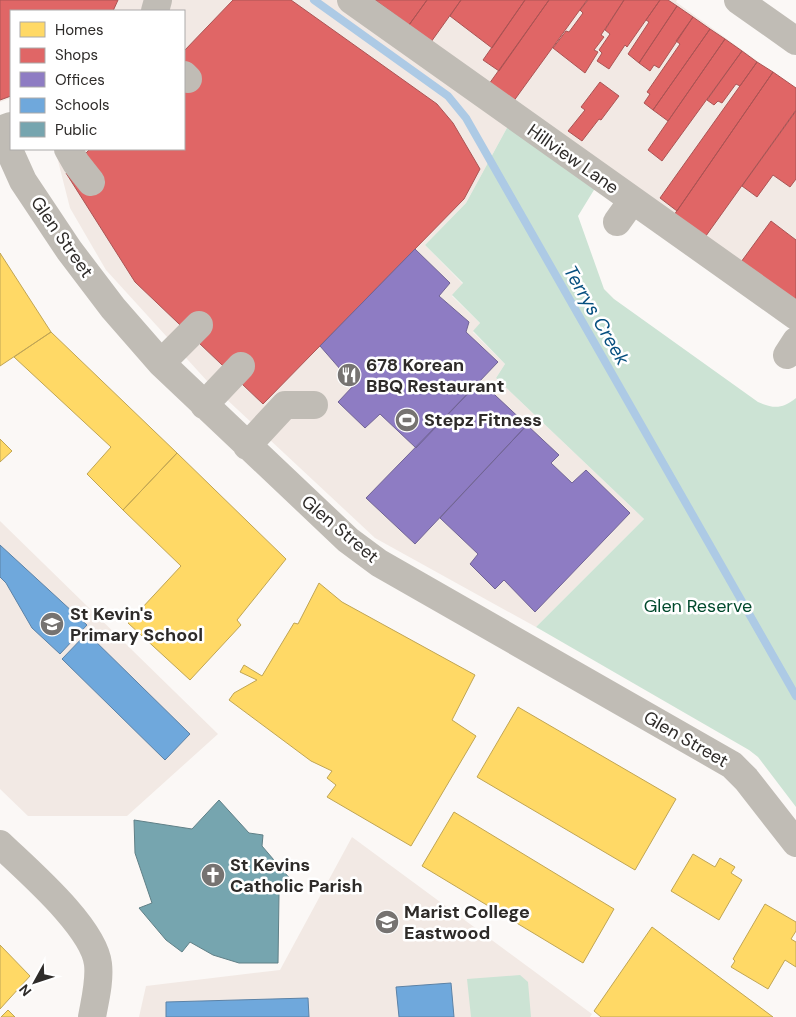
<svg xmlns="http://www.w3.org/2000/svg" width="796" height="1017" viewBox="0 0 796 1017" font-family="'DM Sans',sans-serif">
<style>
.built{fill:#f2e9e4}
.green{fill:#cce3d4}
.homes{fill:#ffd966;stroke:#c0a554}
.shops{fill:#e06666;stroke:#ab5454}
.offices{fill:#8e7cc3;stroke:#716495}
.schools{fill:#6fa8dc;stroke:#5c82a6}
.public{fill:#76a5af;stroke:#608087}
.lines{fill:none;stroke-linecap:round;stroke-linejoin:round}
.stream{stroke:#adcae5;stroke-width:8}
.minor{stroke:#c0bcb5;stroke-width:28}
.labels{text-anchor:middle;stroke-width:5;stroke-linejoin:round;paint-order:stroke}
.street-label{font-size:18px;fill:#2e2b29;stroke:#fff}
.poi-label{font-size:18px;font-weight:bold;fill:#2e2b29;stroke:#fff;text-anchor:start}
.park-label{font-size:18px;fill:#00492c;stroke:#fff}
.water-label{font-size:19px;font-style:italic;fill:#064f7f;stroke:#fff}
</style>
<rect width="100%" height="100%" fill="#fbf8f6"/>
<path class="built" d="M0,0H677L676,2L796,89V305L508,126L466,203L425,245L463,284L452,296L480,323L473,332L505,364L496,378L644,519L536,627L375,538L208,382L106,270L70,208L55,149H184V11H11V98L0,102Z
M0,521L218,734L127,816H28L0,789Z
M352,837L592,1014L590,1017H139L146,986L280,970Z"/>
<path class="green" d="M508,126L597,185L578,216L604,289L614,299L758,402C774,409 782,409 796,398V807L758,757L749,750L536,627L644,519L496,378L505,364L473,331L480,323L452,295L463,283L425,245L466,203Z
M520,975L528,982L531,1017H471L467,979Z"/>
<path class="homes" d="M0,253L51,332L0,366Z
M51,332L177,453L123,510L87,474L111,447L14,357Z
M0,439L12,451L0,462Z
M177,453L286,559L237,620L241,625L190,680L128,623L181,566L123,510Z
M319,583L342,602L475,675L452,720L476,736L411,846L327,797L336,785L327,778L332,771L311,761L229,700L234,693L257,680L240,672L244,665L262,676L294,623L298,624Z
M518,707L676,799L635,870L477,777Z
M454,812L614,909L583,963L422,866Z
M693,854L715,867L720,858L735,867L731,873L742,880L719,920L671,891Z
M765,904L796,922V931L791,939L796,942V967L785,960L768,989L731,967L735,961L733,959Z
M652,927L773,1017H601L594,1011Z
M0,945L30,976L0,1009Z
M8,1010L15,1017H1Z"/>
<path class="shops" d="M0,0H118L113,11H11V96L0,100Z
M233,0H291L437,104L453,123L480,169L464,199L263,404L135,282L66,173L90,149H184V51Z
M375,0H427L409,25Z
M427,0H461L431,42L409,25Z
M461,0H525L492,48L450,16Z
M525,0H549L499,71L483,60Z
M549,0H587L513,102L489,84Z
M588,0H624L601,35L604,37L594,50L598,52L585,73L553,48L566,31L569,32L583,13L580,10Z
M624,0H660L627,47L625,45L609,69L597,61L602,53L599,50L610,34L605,30Z
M660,0H668L677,6L639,63L628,54L649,22L646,20Z
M677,6L693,17L659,68L654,65L650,71L639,63Z
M693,17L710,29L653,110L644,103L650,94L647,92L680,44L676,41Z
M710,29L725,39L668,121L653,110Z
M725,39L742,51L662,161L648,150Z
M742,51L757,62L740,86L736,84L722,103L718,101L714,105L707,100Z
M757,62L773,72L677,211L660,198Z
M773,72L796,88V110L703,240L674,215Z
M600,82L619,96L601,120L599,119L582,141L568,131L585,110L581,107Z
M796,111V179L790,187L773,175L757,197L742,186Z
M771,221L796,240V301L741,262Z"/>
<path class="offices" d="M415,249L450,283L439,296L469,322L466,332L498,362L416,448L380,414L365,428L338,402L354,385L320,346Z
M480,381L527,425L415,544L366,498Z
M527,425L559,455L551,463L572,483L586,470L630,513L535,612L504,580L495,589L470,564L478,554L440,518Z"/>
<path class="schools" d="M0,545L87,625L60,654L32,628L6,583L0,577Z
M87,633L190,734L165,760L62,659Z
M451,983L454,1017H399L396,987Z
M308,998L309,1017H166V1002Z"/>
<path class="public" d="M219,800L249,833L263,835L262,846L291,880L279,894L278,963H239L213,955L190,942L182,952L166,940L139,908L152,903L135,853L134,820L192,829Z"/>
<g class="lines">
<path class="stream" d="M314,0L448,96L466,118L796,696"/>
<path class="minor" d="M351,0L796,316
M738,0L796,41
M155,11L158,0
M184,75L188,79
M11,126L0,130L23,181L69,250L113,308L161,363L348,540L379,563L732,765L746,779L796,843
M68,149L76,163L91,182
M617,222L632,201
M787,355L796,341
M161,363L199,325
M204,405L241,366
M247,446L285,405H314
M0,844C27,870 94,927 98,964C100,981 95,1000 92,1017"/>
</g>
<defs>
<g id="restaurant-disc" transform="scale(1.25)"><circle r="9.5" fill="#767371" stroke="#fff"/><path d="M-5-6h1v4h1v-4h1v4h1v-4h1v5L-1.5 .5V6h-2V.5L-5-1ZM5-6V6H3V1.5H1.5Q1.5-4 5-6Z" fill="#fff"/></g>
<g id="stadium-disc" transform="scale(1.25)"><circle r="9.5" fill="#767371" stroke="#fff"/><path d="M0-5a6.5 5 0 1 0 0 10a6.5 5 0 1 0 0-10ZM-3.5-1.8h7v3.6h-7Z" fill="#fff"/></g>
<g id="school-disc" transform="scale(1.25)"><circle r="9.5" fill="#767371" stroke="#fff"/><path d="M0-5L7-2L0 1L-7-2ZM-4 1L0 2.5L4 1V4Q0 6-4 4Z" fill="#fff"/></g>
<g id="church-disc" transform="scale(1.25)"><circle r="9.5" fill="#767371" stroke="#fff"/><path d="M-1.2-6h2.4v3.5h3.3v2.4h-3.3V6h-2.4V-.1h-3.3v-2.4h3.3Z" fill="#fff"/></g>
</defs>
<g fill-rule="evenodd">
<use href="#restaurant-disc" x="349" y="375"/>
<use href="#stadium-disc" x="407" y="420"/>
<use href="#school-disc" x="52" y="624"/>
<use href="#church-disc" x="213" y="875"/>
<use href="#school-disc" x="387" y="922"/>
</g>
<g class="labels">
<g class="street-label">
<text transform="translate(573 159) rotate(35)" y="6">Hillview Lane</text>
<text transform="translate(62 237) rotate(55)" y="6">Glen Street</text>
<text transform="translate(340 529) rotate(40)" y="6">Glen Street</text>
<text transform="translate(686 739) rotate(30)" y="6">Glen Street</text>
</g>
<g class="poi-label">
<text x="366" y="371">678 Korean<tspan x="366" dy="21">BBQ Restaurant</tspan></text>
<text x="424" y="426">Stepz Fitness</text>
<text x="70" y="620">St Kevin's<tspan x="70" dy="21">Primary School</tspan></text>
<text x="230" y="871">St Kevins<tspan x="230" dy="21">Catholic Parish</tspan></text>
<text x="404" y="918">Marist College<tspan x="404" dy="21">Eastwood</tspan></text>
</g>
<g class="park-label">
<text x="698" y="612">Glen Reserve</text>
</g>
<g class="water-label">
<text transform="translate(597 315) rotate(60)" y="7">Terrys Creek</text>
</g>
</g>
<rect x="10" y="10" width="175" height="140" fill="#ffffff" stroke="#abaaa9"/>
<rect x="20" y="22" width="25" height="15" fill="#ffd966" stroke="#abaaa9"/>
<text x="55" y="35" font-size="15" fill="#2e2b29">Homes</text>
<rect x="20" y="48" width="25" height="15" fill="#e06666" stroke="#abaaa9"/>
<text x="55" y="60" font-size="15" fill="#2e2b29">Shops</text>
<rect x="20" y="72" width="25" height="15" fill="#8e7cc3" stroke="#abaaa9"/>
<text x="55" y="85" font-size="15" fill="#2e2b29">Offices</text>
<rect x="20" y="98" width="25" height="15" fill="#6fa8dc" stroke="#abaaa9"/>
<text x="55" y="110" font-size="15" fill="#2e2b29">Schools</text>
<rect x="20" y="122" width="25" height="15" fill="#76a5af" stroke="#abaaa9"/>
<text x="55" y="135" font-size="15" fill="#2e2b29">Public</text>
<g transform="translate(35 982) rotate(230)" stroke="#ffffff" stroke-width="4" paint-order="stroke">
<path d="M0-4L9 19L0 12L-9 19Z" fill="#2e2b29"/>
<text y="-8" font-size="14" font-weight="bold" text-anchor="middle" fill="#2e2b29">N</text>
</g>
</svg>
